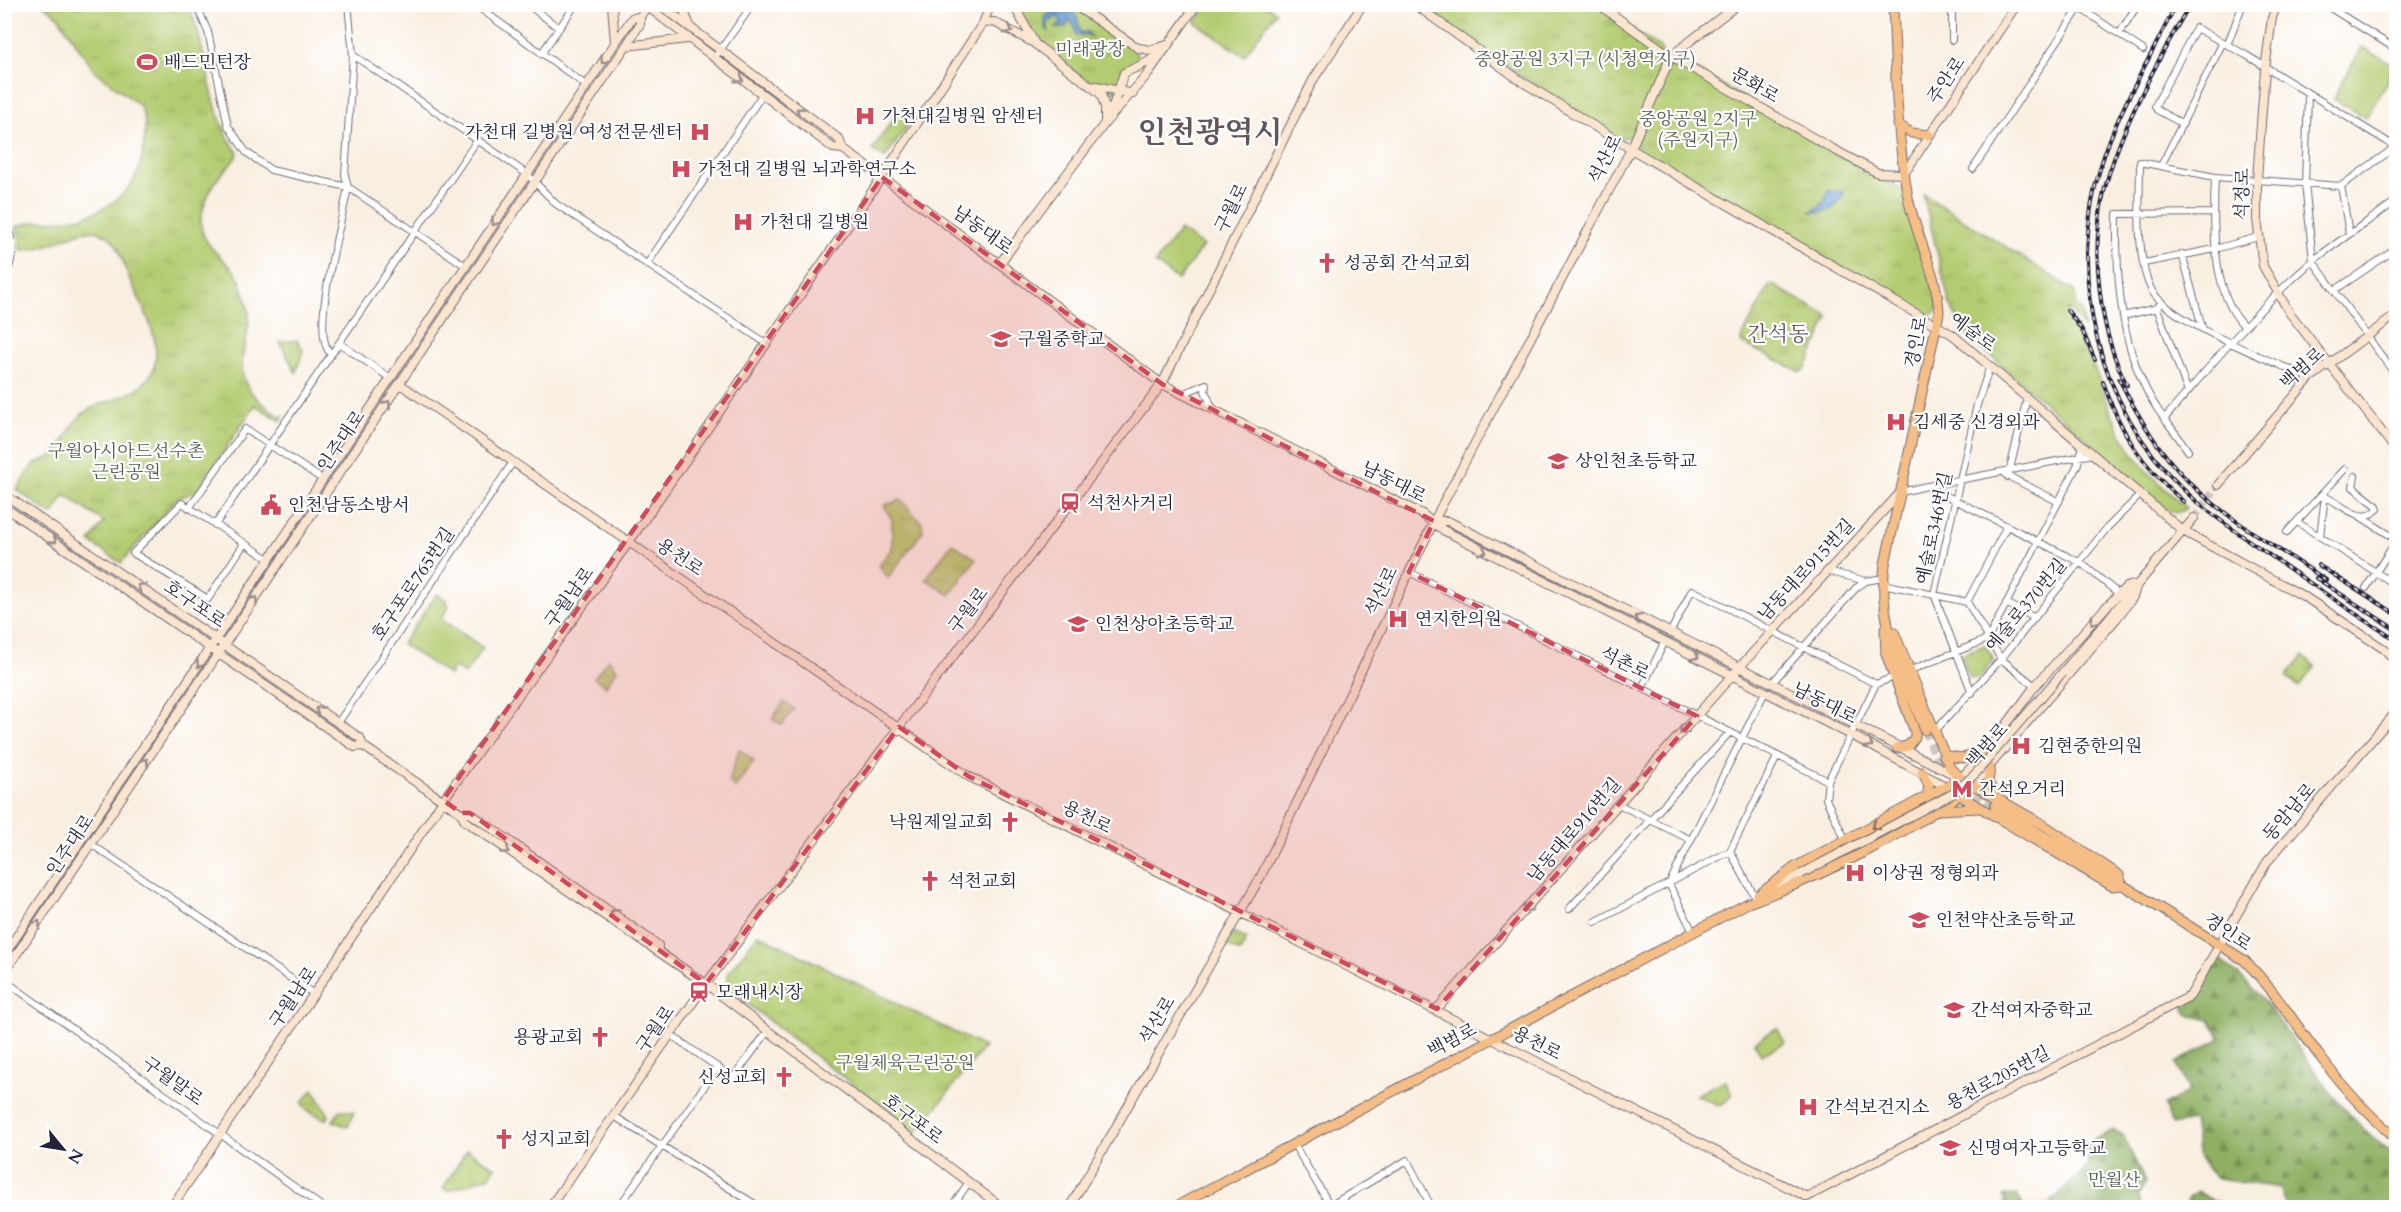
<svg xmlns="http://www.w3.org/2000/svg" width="2401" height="1212" viewBox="0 0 2401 1212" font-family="Cardo,'Noto Serif KR',serif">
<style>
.grass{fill:#b4cc71;stroke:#6b7756;stroke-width:1.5}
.forest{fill:url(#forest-firs);stroke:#58694f;stroke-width:1.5}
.park{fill:url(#park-tufts);stroke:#6b7756;stroke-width:1.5}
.water{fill:#6b9dd6;stroke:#466088;stroke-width:1.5}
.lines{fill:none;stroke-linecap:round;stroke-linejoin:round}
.secondary-tunnel{stroke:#cec6c0;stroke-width:8;stroke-dasharray:8 4;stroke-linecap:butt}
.primary-tunnel{stroke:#cec6c0;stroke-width:9;stroke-dasharray:9 4.5;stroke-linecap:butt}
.street-casing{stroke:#6d6a75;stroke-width:8}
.secondary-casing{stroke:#6d6a75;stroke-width:10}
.primary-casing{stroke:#6d6a75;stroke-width:11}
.street{stroke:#fff;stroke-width:6}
.secondary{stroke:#fbe5cf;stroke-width:8}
.primary{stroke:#f6be87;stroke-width:9}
.rail-casing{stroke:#22223b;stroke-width:4}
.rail{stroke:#fff;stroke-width:1.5;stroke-dasharray:4.5;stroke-linecap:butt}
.secondary-bridge-casing{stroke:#6d6a75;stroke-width:10;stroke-linecap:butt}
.secondary-bridge{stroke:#fbe5cf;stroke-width:8}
.oneway{stroke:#998d8c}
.oneway2{stroke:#8c7061}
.marked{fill:#d1495b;fill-opacity:0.2;stroke:#d1495b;stroke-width:4.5;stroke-dasharray:12 8;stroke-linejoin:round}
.labels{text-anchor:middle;stroke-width:4.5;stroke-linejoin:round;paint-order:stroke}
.park-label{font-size:18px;fill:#555e4e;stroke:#fff}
.poi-label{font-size:18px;fill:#22223b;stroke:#fff;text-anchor:start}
.street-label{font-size:18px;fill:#22223b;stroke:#fff}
.quarter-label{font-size:21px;fill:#65555b;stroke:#fff}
.town-label{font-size:30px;font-weight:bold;fill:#65555b;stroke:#fff}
</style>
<defs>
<pattern id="forest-firs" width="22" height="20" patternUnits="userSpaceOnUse" patternTransform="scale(1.5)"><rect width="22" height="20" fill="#8fb063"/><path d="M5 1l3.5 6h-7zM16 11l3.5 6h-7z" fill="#748f53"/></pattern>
<pattern id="park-tufts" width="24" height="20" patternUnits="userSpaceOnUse" patternTransform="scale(1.5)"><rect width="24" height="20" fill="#b4cc71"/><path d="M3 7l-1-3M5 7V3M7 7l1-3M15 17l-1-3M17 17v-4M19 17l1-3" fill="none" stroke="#9aaf63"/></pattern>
</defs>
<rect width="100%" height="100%" fill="#fff"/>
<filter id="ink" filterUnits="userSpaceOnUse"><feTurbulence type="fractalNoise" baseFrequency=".0167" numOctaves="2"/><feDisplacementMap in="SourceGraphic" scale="12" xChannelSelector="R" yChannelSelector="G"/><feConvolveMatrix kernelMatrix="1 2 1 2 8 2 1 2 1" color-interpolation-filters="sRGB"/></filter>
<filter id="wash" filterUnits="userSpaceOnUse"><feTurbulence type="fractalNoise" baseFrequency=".008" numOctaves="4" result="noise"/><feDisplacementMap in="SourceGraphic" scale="24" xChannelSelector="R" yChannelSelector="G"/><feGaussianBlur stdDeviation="1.35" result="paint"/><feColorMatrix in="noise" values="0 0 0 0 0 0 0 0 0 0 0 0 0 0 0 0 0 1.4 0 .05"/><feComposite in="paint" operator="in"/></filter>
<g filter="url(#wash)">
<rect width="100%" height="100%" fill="#f9efe1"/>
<path class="grass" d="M1208,5H1265L1276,12L1244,56L1195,22Z
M2362,47L2396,66L2366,118L2333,99Z
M1180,230L1203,246L1178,280L1155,263Z
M437,594L446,600L449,607L441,619L483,648L465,674L454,667L449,675L402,644Z"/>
<path class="forest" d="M2219,958C2236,973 2254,988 2268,1006C2308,1060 2341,1117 2396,1156V1207H2286L2281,1188L2217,1179L2199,1159L2193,1121L2172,1125L2164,1105L2189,1091L2176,1063L2221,1038L2210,1020L2188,1015L2181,1001L2195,998Z
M2113,1130L2123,1135L2145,1182L2139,1195L2141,1207H1998L2006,1203L2003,1196L2017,1195L2024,1207L2048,1205L2088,1166L2087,1144Z
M2197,1191L2213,1201L2241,1207H2185L2189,1198Z"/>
<path class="park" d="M43,5H162L175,11L188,5C210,53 206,111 238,153C234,163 224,170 218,178C209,191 200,210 201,225C203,250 233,262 240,281C244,292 249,304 249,316C249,339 236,363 246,384C253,398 267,407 279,416H284L281,421L255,405L197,491L176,499L121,563L90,542L104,522L65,495L52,515L17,490C22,482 27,470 35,464C41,460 50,459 55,453C68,439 70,421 88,410C104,401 122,399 138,388C176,362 144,310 130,280C121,262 121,235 95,231C75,228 49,251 21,250L17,227C33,219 45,222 62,220C99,217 137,195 142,156C145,139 148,123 140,106L93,69L58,16Z
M1021,5H1073L1132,45L1143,64L1129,68L1118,92L1093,85L1035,44Z
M1414,5H1598L1661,49L1667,64L1677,59L1907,193L1938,305L1935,312L1928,316L1638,153L1636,136L1616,139Z
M898,112L910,123L885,158L872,150Z
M1923,194L2075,291V306L2082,309L2084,327L2069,309L2066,312C2092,350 2101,394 2122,435C2137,464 2162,486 2186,508C2178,515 2172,513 2164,507L1967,335L1950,305Z
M1773,285L1829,317L1805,370L1801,372L1742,343L1741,339L1769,286Z
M297,340L303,350L296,373L280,342Z
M901,500L922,523L923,531L888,578L879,565L892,549V520L884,505Z
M952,543L976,559L950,595L926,579Z
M1985,645L1994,660L1979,678H1970L1962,658L1963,653Z
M2303,656L2315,667L2299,687L2286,677Z
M608,659L617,669L606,686L594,678Z
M784,702L794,709L782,725L772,719Z
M739,749L754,761L735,788L729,781Z
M1233,932L1247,939L1240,952L1225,945Z
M758,934L984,1047L916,1133L729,990L727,974Z
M1777,1028L1785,1043L1761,1055L1754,1042Z
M1725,1080L1732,1095L1721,1106L1696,1095Z
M313,1089L329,1115L327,1120L305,1109L302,1103Z
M340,1110L354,1112L348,1127L333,1121Z
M467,1150L495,1167L489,1177L447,1191L443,1188Z"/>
<path class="water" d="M1054,10L1066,14L1072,12L1077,17L1080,32H1088L1091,37L1087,34L1076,36L1074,24L1069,20L1065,28H1056L1062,23L1057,16L1047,24L1049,32L1045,26V17Z
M1828,191L1844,192C1840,207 1826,214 1811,212L1823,204Z"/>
</g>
<g filter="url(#ink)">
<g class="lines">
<path class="secondary-tunnel" d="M2194,518L2218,485"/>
<path class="primary-tunnel" d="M1925,730L1934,751L1949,772
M1964,785L1995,806"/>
<g class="street-casing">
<path id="street" d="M196,4L208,32L228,126L246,152L271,170L348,187L466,266
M474,4L587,86
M527,4L559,28
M1949,4L1952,12V40
M2074,4L2143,50
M2324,4L2396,49
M2119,34L2138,4
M2227,45L2243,4
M718,53L753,4
M541,54L576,4
M353,55L527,174L556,204L766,343
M2308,95L2305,183L2313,261L2396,376
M2183,124L2157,110L2155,106L2196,28L2246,55L2396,147
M2161,166L2223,42
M1973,169L2082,4
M2215,177C2213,222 2211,292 2244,326
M4,222C16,240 14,260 4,279
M2349,233L2341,186L2390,151L2396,135
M2182,254L2202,327
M2144,263L2215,249L2258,237
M647,264L762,95
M2335,290L2396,249
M2161,303L2157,308L2188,392
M2123,316L2157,308
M339,343L390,378
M331,354C308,334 343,219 348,187L345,175L353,55L348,4
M2310,378C2275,362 2166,321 2151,289C2135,257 2140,198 2140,162L2215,177L2341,186
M1182,394L1206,384L1205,391L1213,409
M2165,418C2213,363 2258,307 2314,260C2341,239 2369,221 2396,201
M2188,451C2179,437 2168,424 2158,410C2120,352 2116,281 2117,214L2213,213
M2006,475L2059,502
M2008,477L2027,398
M1928,486L2093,454
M1901,492L1927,486L2081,563L2119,594
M2326,497C2343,505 2361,526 2378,509L2377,506L2353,487L2355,476
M189,508L245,429L322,479
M2361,517L2396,539
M2297,522L2396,585
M215,525L478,139
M2287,532L2345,469
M2320,536L2325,496
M244,544L208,599L133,553L182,503L269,559
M1827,571L1866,581L1883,578
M1409,572L1828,781
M1883,584L1967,602L2001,659L2035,686
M2366,588L2396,541
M1967,602L2007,526
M2006,603L2033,617
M1670,633L1692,590L1876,684L1894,677
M1911,670L1988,639L2077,466L2083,446
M1771,684L1856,588L1866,581
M1642,688L1665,641
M1972,693L1934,594L1977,405L1990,366
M338,723L513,462
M1934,732L2001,659L2107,528L2140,495
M1618,804L1691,840
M1846,841L1826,799L1828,781L1876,684
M91,844L314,994
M1730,851L1777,757
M1730,851L1755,897
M1569,909L1730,732
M1595,922L1730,851
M1693,932L1669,884L1765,692
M4,980L324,1208
M671,1035L733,1078L768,1031
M614,1116L761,1208
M1293,1143L1331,1207
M618,1208L718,1067
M951,1208L969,1182
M1326,1208L1407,1160L1432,1208"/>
</g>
<g class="secondary-casing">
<path id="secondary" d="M612,4L615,43
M644,4L833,148L843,149L882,177L1162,384L1422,514L1443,530L1857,738L1947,787
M659,4L839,139L843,149
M681,4L691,28
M1013,4L1035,44L1101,94L1105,107V123
M1073,4L1138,48L1150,50L1167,45
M1414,4L1521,81L1631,149L1953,335L2183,531L2305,597L2384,649L2396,661
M1598,4L1671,56L1833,149L1878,173L1904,174L2017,4
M2277,4L2272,18L2265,69L2257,179V219L2263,266L2289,312L2396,450
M983,23L994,22L1034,43
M626,46L687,39
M1096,86L1133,94
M1111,112L1124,73L1148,62L1159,53
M1000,263L1105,123L1147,75L1197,4
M400,384L968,776L1807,1197L2190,996L2267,862L2396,712
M2218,485L2310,378L2396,315
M4,494L360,738L363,746L461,813L465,821L706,984L1003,1208
M4,507L355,747L363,746
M1434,521H1448L1961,778L1988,750L2035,686L2106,607L2126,587L2137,584
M2062,673L2194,518
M1974,784L2117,618L2133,597L2137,584
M461,813H470L658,945V950
M1767,892L1801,874
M4,955L632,18L640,17
M4,973L626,46L640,24V17L648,4
M1437,1009L1735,672L1901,492
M171,1208L443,800L629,542L882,177L983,23L991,4
M549,1208L706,984L899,727L1162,384L1313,80L1363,4
M1069,1208L1260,878L1441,507L1631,149L1671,56L1738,4"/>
</g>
<g class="primary-casing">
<path id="primary" d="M1893,4C1896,69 1896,134 1908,197C1915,235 1938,274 1939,313L1885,564C1877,623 1904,677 1925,730
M1898,125L1912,133L1929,135
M1885,629L1886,654L1915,732
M1894,632L1950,768L1961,778L2044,825L2119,875L2122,885
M1897,748L1908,746L1915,737V732
M1944,756L1964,758L1988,750
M1990,768L1988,782L1994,794
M1922,772L1929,785L1927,798
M1956,793L2112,886L2122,885
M1995,806L2244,960C2274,989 2295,1024 2321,1058C2343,1088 2367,1114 2396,1138
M1939,810L1978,808
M1757,896L1795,867L1961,778
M1173,1208L1748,903C1822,876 1911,833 1974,784"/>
</g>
<use href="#street" class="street"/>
<use href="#secondary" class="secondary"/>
<use href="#primary" class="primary"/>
<g class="rail-casing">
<path id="rail" d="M2176,4C2151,58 2118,109 2101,165C2066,277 2098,406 2182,488C2207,513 2239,533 2268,554C2311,584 2353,613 2396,640
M2067,310L2082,330L2095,360
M2119,379C2138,416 2158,451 2188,481C2227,520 2280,549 2326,580
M2103,382C2121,434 2142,466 2184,502
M2127,385C2099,332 2090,251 2104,192C2118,133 2159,58 2190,4
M2318,565L2396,614
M2316,578L2396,630"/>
</g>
<use href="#rail" class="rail"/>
<g class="secondary-bridge-casing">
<path id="secondary-bridge" d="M1801,874L1954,793L1976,773L2062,673"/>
</g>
<use href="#secondary-bridge" class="secondary-bridge"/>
</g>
<defs><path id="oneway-chevron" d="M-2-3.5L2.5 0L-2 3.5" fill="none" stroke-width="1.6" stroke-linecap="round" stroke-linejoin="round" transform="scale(1.5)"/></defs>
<g class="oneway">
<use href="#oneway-chevron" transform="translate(1009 30) rotate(28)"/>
<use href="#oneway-chevron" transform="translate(604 60) rotate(124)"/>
<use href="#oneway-chevron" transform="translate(740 79) rotate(37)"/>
<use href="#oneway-chevron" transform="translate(800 111) rotate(-144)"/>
<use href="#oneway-chevron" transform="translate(495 222) rotate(124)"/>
<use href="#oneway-chevron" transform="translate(387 404) rotate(-56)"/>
<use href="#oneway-chevron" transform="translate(53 540) rotate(34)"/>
<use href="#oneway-chevron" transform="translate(1483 551) rotate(27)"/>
<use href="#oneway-chevron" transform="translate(141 587) rotate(-146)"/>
<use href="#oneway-chevron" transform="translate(254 600) rotate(-56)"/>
<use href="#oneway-chevron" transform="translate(1638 618) rotate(-154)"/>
<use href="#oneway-chevron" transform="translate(2094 621) rotate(132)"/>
<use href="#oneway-chevron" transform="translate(1695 656) rotate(27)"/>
<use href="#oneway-chevron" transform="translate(200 664) rotate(124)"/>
<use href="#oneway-chevron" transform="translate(319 710) rotate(-145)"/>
<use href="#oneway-chevron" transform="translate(1683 731) rotate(132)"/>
<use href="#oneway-chevron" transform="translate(1869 744) rotate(28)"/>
<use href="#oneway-chevron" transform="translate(145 762) rotate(-56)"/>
<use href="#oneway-chevron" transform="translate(506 850) rotate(35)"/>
<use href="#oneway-chevron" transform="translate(1526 909) rotate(131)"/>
<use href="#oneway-chevron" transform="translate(614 913) rotate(-145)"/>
<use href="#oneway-chevron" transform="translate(37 924) rotate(-56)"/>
</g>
<use class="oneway2" href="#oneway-chevron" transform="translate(1875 826) rotate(152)"/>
</g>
<path class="marked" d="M882,177L1162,384L1434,521L1409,572L1697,716L1437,1009L968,776L899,727L706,984L470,813H461L443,800Z"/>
<defs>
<g id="stadium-bare" transform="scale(1.62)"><path d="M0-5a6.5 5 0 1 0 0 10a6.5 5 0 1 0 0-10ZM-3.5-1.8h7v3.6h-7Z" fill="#d1495b" stroke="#fff" stroke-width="2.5" paint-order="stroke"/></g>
<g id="hospital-bare" transform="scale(1.62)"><path d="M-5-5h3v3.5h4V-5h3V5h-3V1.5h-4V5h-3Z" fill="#d1495b" stroke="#fff" stroke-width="2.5" paint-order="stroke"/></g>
<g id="church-bare" transform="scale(1.62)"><path d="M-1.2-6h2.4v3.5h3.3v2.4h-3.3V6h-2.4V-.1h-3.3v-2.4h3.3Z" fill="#d1495b" stroke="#fff" stroke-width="2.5" paint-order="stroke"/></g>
<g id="school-bare" transform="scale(1.62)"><path d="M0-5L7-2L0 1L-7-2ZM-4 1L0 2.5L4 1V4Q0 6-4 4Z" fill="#d1495b" stroke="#fff" stroke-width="2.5" paint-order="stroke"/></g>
<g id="station-bare" transform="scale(1.62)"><path d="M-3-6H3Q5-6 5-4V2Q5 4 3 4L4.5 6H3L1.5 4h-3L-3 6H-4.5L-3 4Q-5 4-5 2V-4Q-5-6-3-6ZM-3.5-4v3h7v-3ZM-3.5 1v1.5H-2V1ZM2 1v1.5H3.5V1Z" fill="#d1495b" stroke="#fff" stroke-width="2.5" paint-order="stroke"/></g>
<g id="civic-bare" transform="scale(1.62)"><path d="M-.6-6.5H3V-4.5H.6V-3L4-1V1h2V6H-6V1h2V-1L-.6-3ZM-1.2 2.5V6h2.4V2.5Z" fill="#d1495b" stroke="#fff" stroke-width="2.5" paint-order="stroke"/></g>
<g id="metro-bare" transform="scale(1.62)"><path d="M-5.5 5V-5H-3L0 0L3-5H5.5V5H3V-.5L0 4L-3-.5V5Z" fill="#d1495b" stroke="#fff" stroke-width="2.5" paint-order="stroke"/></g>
</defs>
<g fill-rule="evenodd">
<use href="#stadium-bare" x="147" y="62"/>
<use href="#hospital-bare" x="865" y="116"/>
<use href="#hospital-bare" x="700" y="132"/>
<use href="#hospital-bare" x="681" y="169"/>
<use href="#hospital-bare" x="743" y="222"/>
<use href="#church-bare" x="1327" y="263"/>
<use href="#school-bare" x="1001" y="339"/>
<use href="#hospital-bare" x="1896" y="422"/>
<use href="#school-bare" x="1558" y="461"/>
<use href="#station-bare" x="1070" y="503"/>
<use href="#civic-bare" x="271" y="505"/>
<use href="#hospital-bare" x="1398" y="619"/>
<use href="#school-bare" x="1078" y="624"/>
<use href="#hospital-bare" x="2021" y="746"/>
<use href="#metro-bare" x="1962" y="789"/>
<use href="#church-bare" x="1010" y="822"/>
<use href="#hospital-bare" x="1855" y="873"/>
<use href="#church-bare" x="930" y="881"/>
<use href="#school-bare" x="1919" y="920"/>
<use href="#station-bare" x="699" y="992"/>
<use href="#school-bare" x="1954" y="1010"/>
<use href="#church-bare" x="600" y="1037"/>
<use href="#church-bare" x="784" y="1077"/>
<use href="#hospital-bare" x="1808" y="1107"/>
<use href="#church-bare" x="504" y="1139"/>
<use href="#school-bare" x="1950" y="1148"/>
</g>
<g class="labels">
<g class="park-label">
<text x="1090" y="55">미래광장</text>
<text x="1585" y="65">중앙공원 3지구 (시청역지구)</text>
<text x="1698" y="125">중앙공원 2지구<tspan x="1698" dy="21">(주원지구)</tspan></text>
<text x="126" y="457">구월아시아드선수촌<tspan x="126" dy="21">근린공원</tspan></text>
<text x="905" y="1069">구월체육근린공원</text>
<text x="2114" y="1186">만월산</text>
</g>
<g class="poi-label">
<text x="164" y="68">배드민턴장</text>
<text x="882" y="122">가천대길병원 암센터</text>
<text x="683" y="138" text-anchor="end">가천대 길병원 여성전문센터</text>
<text x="698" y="175">가천대 길병원 뇌과학연구소</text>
<text x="760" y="228">가천대 길병원</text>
<text x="1344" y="269">성공회 간석교회</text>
<text x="1018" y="345">구월중학교</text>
<text x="1913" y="428">김세중 신경외과</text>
<text x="1575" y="467">상인천초등학교</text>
<text x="1087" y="509">석천사거리</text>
<text x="288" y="511">인천남동소방서</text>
<text x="1415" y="625">연지한의원</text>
<text x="1095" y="630">인천상아초등학교</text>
<text x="2038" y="752">김현중한의원</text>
<text x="1979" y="795">간석오거리</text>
<text x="993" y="828" text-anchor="end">낙원제일교회</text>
<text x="1872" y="879">이상권 정형외과</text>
<text x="947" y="887">석천교회</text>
<text x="1936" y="926">인천약산초등학교</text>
<text x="716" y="998">모래내시장</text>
<text x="1971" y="1016">간석여자중학교</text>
<text x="583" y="1043" text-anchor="end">용광교회</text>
<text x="767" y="1083" text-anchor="end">신성교회</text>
<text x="1825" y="1113">간석보건지소</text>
<text x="521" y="1145">성지교회</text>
<text x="1967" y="1154">신명여자고등학교</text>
</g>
<g class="street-label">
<text transform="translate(1946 80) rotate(-56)" y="6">주안로</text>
<text transform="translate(1755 85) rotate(30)" y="6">문화로</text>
<text transform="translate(1605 159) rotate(-63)" y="6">석산로</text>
<text transform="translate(2242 194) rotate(-89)" y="6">석정로</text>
<text transform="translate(1231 208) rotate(-64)" y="6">구월로</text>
<text transform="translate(983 230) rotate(36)" y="6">남동대로</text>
<text transform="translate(1973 332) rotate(37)" y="6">예술로</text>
<text transform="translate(1916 342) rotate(-79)" y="6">경인로</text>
<text transform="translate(2302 368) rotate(-42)" y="6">백범로</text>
<text transform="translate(341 441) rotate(-56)" y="6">인주대로</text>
<text transform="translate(1394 482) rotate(27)" y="6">남동대로</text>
<text transform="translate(1934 528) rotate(-78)" y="6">예술로346번길</text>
<text transform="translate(680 557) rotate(34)" y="6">용천로</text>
<text transform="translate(1806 570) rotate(-47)" y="6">남동대로915번길</text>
<text transform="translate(413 584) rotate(-56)" y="6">호구포로765번길</text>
<text transform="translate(1381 591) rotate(-64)" y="6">석산로</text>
<text transform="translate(569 597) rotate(-54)" y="6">구월남로</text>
<text transform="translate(195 604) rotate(34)" y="6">호구포로</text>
<text transform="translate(2026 605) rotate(-50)" y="6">예술로370번길</text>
<text transform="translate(968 610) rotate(-52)" y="6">구월로</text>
<text transform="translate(1625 663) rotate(26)" y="6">석촌로</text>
<text transform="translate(1825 703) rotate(27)" y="6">남동대로</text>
<text transform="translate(1987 745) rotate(-48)" y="6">백범로</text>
<text transform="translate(2289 812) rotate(-49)" y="6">동암남로</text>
<text transform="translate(1087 817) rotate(26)" y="6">용천로</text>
<text transform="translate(1574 830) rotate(-49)" y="6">남동대로916번길</text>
<text transform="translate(70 845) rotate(-56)" y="6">인주대로</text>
<text transform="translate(2228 932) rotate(34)" y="6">경인로</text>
<text transform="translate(293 997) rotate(-56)" y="6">구월남로</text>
<text transform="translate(1157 1020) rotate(-59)" y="6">석산로</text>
<text transform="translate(655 1029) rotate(-55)" y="6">구월로</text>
<text transform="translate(1452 1040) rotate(-28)" y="6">백범로</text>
<text transform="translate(1537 1043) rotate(27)" y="6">용천로</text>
<text transform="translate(1998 1078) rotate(-28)" y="6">용천로205번길</text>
<text transform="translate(173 1081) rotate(36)" y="6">구월말로</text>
<text transform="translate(913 1119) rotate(37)" y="6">호구포로</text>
</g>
<g class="quarter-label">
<text x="1778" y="341">간석동</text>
</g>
<g class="town-label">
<text x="1210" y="142">인천광역시</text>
</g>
</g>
<rect width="2401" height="1212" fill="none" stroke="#fff" stroke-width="24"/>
<g transform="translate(63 1149) rotate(120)" stroke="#ffffff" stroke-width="4.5" paint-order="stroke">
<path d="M0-4.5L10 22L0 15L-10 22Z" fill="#22223b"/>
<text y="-9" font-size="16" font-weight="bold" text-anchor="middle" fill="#22223b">N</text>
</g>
</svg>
